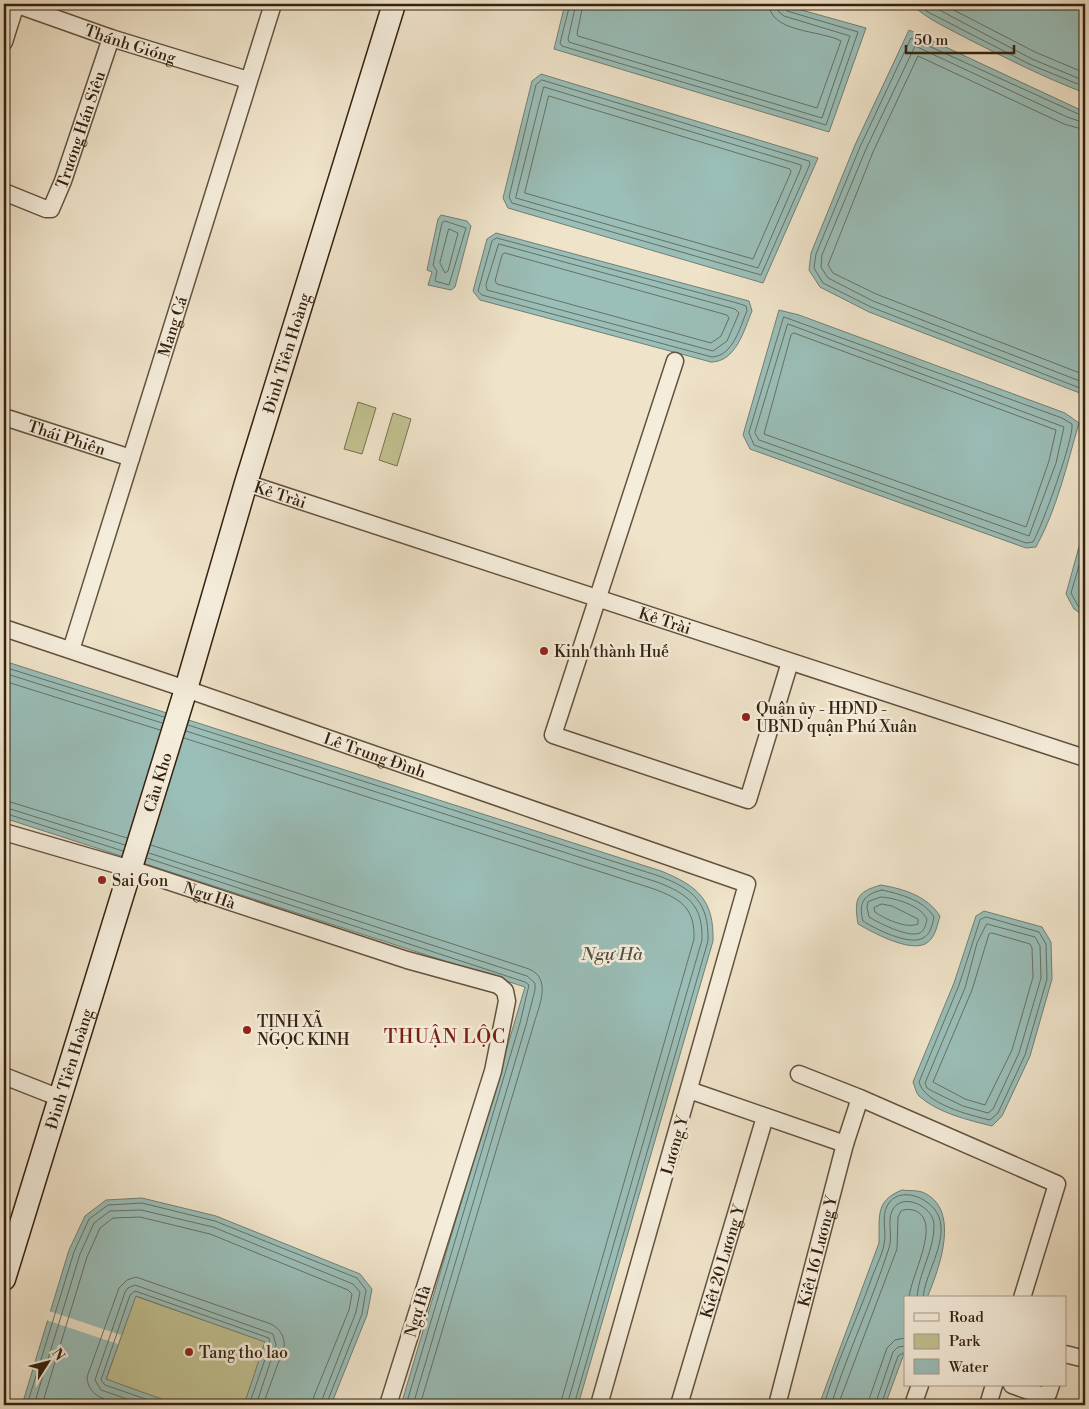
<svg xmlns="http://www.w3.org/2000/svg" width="1089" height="1409" viewBox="0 0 1089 1409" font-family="'Libre Bodoni',serif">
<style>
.green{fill:#c1c191;stroke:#7a7150}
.water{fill:#9abeb8;stroke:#717f74}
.pier{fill:#efe3c9}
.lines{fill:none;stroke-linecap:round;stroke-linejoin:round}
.shore{stroke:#677064;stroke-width:1}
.minor-casing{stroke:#63523e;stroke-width:19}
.secondary-casing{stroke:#34210f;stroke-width:25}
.minor{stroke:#f5eddc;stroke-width:16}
.secondary{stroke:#f5eddc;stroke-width:22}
.poi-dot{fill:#8f2418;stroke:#f5eddc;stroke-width:2}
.labels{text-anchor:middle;stroke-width:5;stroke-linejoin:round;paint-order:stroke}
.street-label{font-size:16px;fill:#34210f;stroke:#f5eddc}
.poi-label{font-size:16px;fill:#34210f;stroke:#f5eddc;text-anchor:start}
.water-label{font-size:18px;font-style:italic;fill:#535042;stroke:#f5eddc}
.quarter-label{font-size:19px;letter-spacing:1px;fill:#7a1f14;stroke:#f5eddc}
</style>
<rect width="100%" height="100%" fill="#efe3c9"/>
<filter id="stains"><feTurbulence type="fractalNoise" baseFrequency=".004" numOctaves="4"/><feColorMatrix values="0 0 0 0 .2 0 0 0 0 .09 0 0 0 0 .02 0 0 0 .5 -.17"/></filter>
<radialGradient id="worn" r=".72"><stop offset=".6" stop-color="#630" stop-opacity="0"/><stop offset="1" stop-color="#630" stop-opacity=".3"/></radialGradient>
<path class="green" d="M358,402L376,408L362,454L344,449Z
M393,413L411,419L397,466L379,460Z
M135,1296L266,1342L244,1405H178L106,1380Z"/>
<path class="water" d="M565,4H780L866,28L829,132L554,49Z
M911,4H1085V93C1045,78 1008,59 970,40C950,29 928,20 911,4Z
M909,30L1085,112V395L869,312L820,287L809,270L811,253L855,145Z
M541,74L818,158L763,283L508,208L503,198L532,81Z
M441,215L467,221L471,226L455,287L451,290L428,285L432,272L427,270L438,219Z
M496,233L749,301L752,311C744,330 736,362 711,362L480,300L473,291L487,239Z
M779,310L799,315L1065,413L1079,423C1067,464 1057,509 1036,547L1026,548L750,449L743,435Z
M1085,525V616L1074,609L1066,594Z
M4,661L661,871C698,886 714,900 713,941L578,1405H401L525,987L4,818Z
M881,885C904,889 927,896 940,916C937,926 935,939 925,944C908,952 872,932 858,924C854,899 856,892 881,885Z
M984,911L1042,927L1051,942L1052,979L1030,1056L1002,1116L992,1126C968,1120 938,1113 919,1096C916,1093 915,1087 913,1082L954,983L976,916Z
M902,1190C908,1191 916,1190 922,1192C962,1208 939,1269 927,1298H905V1351L885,1405H819L879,1243C880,1218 874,1201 902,1190Z
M142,1198L216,1216L360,1274L372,1289L367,1315L331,1405H244L265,1342L136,1296L106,1379L178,1405H22L69,1250L85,1216L106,1200Z"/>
<path class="pier" d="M49,1311L121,1335L118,1344L46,1320Z"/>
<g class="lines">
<path class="shore" d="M570,4L560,43L562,46L826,125L858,32L787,11L783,4
M576,4L568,39L569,42L822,118L850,36L784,16L779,12L777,4
M583,4L577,34L578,36L817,108L841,41C821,30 770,33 769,4
M919,4L926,11L1029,64L1085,87
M928,4L1032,59L1085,81
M942,4L1035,52L1085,73
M542,80L809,161L810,164L761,275L512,203L509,197L536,85Z
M544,87L801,165V168L758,268L516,198Z
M549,96L790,169L791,172L753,259L525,193Z
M1085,117L911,38L860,147L816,254L814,268L823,283L871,307L1085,390
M1085,123L1067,117L915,46L866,149L822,255L821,267L828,278L873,301L1085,383
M1085,130L1064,124L918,56L873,152L828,265L833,273L876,294L1085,375
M445,221L466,228L449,285L435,281L437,271L433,265L442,223Z
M449,229L458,233L448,271L445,273L440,263Z
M497,238L737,303L746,306L747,311C740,327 733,356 712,357L482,295L478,291L492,241Z
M499,244L735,309L739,313L727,341L713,351L487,290L486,285Z
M505,253L727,315L729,318L721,336L711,343L497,284L495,281L502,255Z
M784,317L1062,418L1072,424C1074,439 1042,526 1033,542L1026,543L754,445L749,433Z
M788,324L1064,427L1056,463L1029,536L759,440L755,433Z
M794,333L1056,430L1049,461L1026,527L764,434L791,335Z
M1085,545L1071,593L1078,606L1085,610
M4,667L164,717
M4,673L162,723
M4,681L160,730
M188,725L659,876C693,889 709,902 708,941L574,1405
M186,731L657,882C688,894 703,905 702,940L567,1405
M184,738L654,889C681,899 695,908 694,939L560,1405
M4,800L127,838
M4,807L125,845
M4,813L123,851
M151,845L529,969C553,979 538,1008 533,1027L420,1405
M149,853L527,976L535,983V990L526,1025L413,1405
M147,858L525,982L529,985L520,1023L406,1405
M882,890C900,894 924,900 934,917C932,925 931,934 923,938C910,946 875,929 863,921C858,903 864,894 882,890Z
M881,897C895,898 920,905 927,919C926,924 925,930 920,933C908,938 879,923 869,917L867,907L868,902Z
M882,904L892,906L918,919V924C906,929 885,919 875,912L874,908Z
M986,917L1039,932L1046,944L1047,979L1025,1055L998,1113L990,1120C969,1115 925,1104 919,1082L959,985L980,920Z
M987,924L1035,937L1040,946L1041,978L1019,1053L993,1109L988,1113L963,1106L932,1091L927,1088L925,1083L965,988L977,943Z
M992,933L1030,944L1032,948L1033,977L1012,1050L985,1105L965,1099L933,1082L972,990L989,934Z
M27,1405L74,1252L89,1219L108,1205L142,1203L215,1221L357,1278L366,1290L362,1314L326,1405
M34,1405L80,1254L94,1223L110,1211L141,1210L213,1227L353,1284L360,1292L356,1312L320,1405
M42,1405L87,1257L100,1228L113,1218L140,1217L210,1234L348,1290L352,1294L349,1310L314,1396L312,1405
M122,1405C107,1400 88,1397 87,1377L119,1288L127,1280L136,1277L271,1324C280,1329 285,1336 284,1347L263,1405
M144,1405L101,1390L95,1380L125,1292L128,1288L135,1285L273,1334L276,1345L256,1405
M163,1405L105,1385L101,1380L130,1295L135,1291L269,1338L270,1345L249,1405
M824,1405C836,1363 856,1322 871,1280C875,1268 882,1256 884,1244C887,1232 881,1218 887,1206C899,1183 935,1199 940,1220C946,1246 925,1273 923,1298
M831,1405C848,1352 872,1301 889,1248C893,1236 887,1222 892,1211C901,1191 933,1206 934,1224C935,1250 918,1273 917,1298
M838,1405L897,1249L898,1217L901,1211C905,1209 911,1209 916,1211C942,1223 910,1277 909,1298
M867,1405L887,1348L895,1340L905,1338
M875,1405L893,1352L898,1347L905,1346
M881,1405L898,1356L905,1352"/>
<g class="minor-casing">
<g id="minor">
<path id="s1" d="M15,4L111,38L248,80"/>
<path d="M4,42L16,4"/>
<path id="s2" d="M4,192L46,209H51L63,181L111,38"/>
<path d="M675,361L553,735L748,800L790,662"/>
<path id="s3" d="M4,417L131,458"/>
<path id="s4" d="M246,483L1085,758"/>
<path id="s5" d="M4,628L186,689L747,884L599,1405"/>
<path id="s6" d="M71,650L273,4"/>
<path id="s7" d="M4,832L131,869L407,960L498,985L505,991L507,1001L493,1071L388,1405"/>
<path d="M799,1074L860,1098L1057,1184L1022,1298"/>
<path d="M4,1076L60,1098"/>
<path d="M689,1090L845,1144"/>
<path d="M1065,1354L1085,1359"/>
<path d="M1012,1385L1043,1396L1048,1394L1051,1385"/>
<path id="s8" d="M679,1405L765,1117"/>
<path id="s9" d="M777,1405L845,1144L860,1098"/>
<path d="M913,1405L920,1385"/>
<path d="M988,1405L994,1385"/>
</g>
</g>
<g class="secondary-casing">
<g id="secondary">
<path id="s10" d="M4,1279L186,689L246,483L394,4"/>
</g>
</g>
<use href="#minor" class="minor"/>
<use href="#secondary" class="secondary"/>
</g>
<g class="poi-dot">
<circle cx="544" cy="651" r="5"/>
<circle cx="746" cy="717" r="5"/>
<circle cx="102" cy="880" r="5"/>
<circle cx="247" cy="1030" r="5"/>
<circle cx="189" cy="1352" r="5"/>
</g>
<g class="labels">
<g class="street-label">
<text dy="6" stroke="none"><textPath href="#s1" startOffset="122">Thánh Gióng</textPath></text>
<text dy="6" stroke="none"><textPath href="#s2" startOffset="135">Trương Hán Siêu</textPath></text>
<text dy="6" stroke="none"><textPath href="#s6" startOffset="339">Mang Cá</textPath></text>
<text dy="6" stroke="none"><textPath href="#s10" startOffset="968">Đinh Tiên Hoàng</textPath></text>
<text dy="6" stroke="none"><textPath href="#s3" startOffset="66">Thái Phiên</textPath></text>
<text dy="6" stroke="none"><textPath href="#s4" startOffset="36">Kẻ Trài</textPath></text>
<text dy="6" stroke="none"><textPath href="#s4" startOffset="441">Kẻ Trài</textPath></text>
<text dy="6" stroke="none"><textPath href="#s5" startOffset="392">Lê Trung Đình</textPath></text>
<text dy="6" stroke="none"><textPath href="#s10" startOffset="520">Cầu Kho</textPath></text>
<text dy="6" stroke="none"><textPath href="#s7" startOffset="215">Ngự Hà</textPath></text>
<text dy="6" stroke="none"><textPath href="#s10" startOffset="220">Đinh Tiên Hoàng</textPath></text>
<text transform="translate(674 1145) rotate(-74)" y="6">Lương Y</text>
<text dy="6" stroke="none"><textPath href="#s9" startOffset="159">Kiệt 16 Lương Y</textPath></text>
<text dy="6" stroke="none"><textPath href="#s8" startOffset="150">Kiệt 20 Lương Y</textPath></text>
<text transform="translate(417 1311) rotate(-73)" y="6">Ngự Hà</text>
</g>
<g class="poi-label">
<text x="554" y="657">Kinh thành Huế</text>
<text x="756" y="714">Quận ủy - HĐND -<tspan x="756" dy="18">UBND quận Phú Xuân</tspan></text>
<text x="112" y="886">Sai Gon</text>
<text x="257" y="1027">TỊNH XÃ<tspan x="257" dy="18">NGỌC KINH</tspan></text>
<text x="199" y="1358">Tang tho lao</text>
</g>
<g class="water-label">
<text x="612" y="960">Ngự Hà</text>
</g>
<g class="quarter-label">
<text x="445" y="1043">THUẬN LỘC</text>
</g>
</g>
<rect width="1089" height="1409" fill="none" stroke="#efe3c9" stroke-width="20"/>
<rect x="5" y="5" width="1079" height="1399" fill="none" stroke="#34210f" stroke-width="2.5"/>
<rect x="10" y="10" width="1069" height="1389" fill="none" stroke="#34210f"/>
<rect x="904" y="1296" width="162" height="90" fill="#f5eddc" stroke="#a89b8a"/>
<rect x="914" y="1313" width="25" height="8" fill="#f5eddc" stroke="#a89b8a"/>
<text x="949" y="1322" font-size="15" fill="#34210f">Road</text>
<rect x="914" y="1334" width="25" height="15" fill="#c1c191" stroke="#a89b8a"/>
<text x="949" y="1346" font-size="15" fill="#34210f">Park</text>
<rect x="914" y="1359" width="25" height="15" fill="#9abeb8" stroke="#a89b8a"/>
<text x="949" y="1372" font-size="15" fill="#34210f">Water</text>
<g transform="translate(48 1362) rotate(54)" stroke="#f5eddc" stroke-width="4" paint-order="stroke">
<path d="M0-4L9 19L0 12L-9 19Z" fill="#34210f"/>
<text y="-8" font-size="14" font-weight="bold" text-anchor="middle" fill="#34210f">N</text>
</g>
<path d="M906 45v8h108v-8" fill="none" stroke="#34210f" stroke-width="2.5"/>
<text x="914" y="45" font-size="15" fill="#34210f" stroke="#f5eddc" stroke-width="4" paint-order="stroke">50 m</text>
<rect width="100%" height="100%" filter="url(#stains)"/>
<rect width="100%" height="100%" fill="url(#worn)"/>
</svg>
